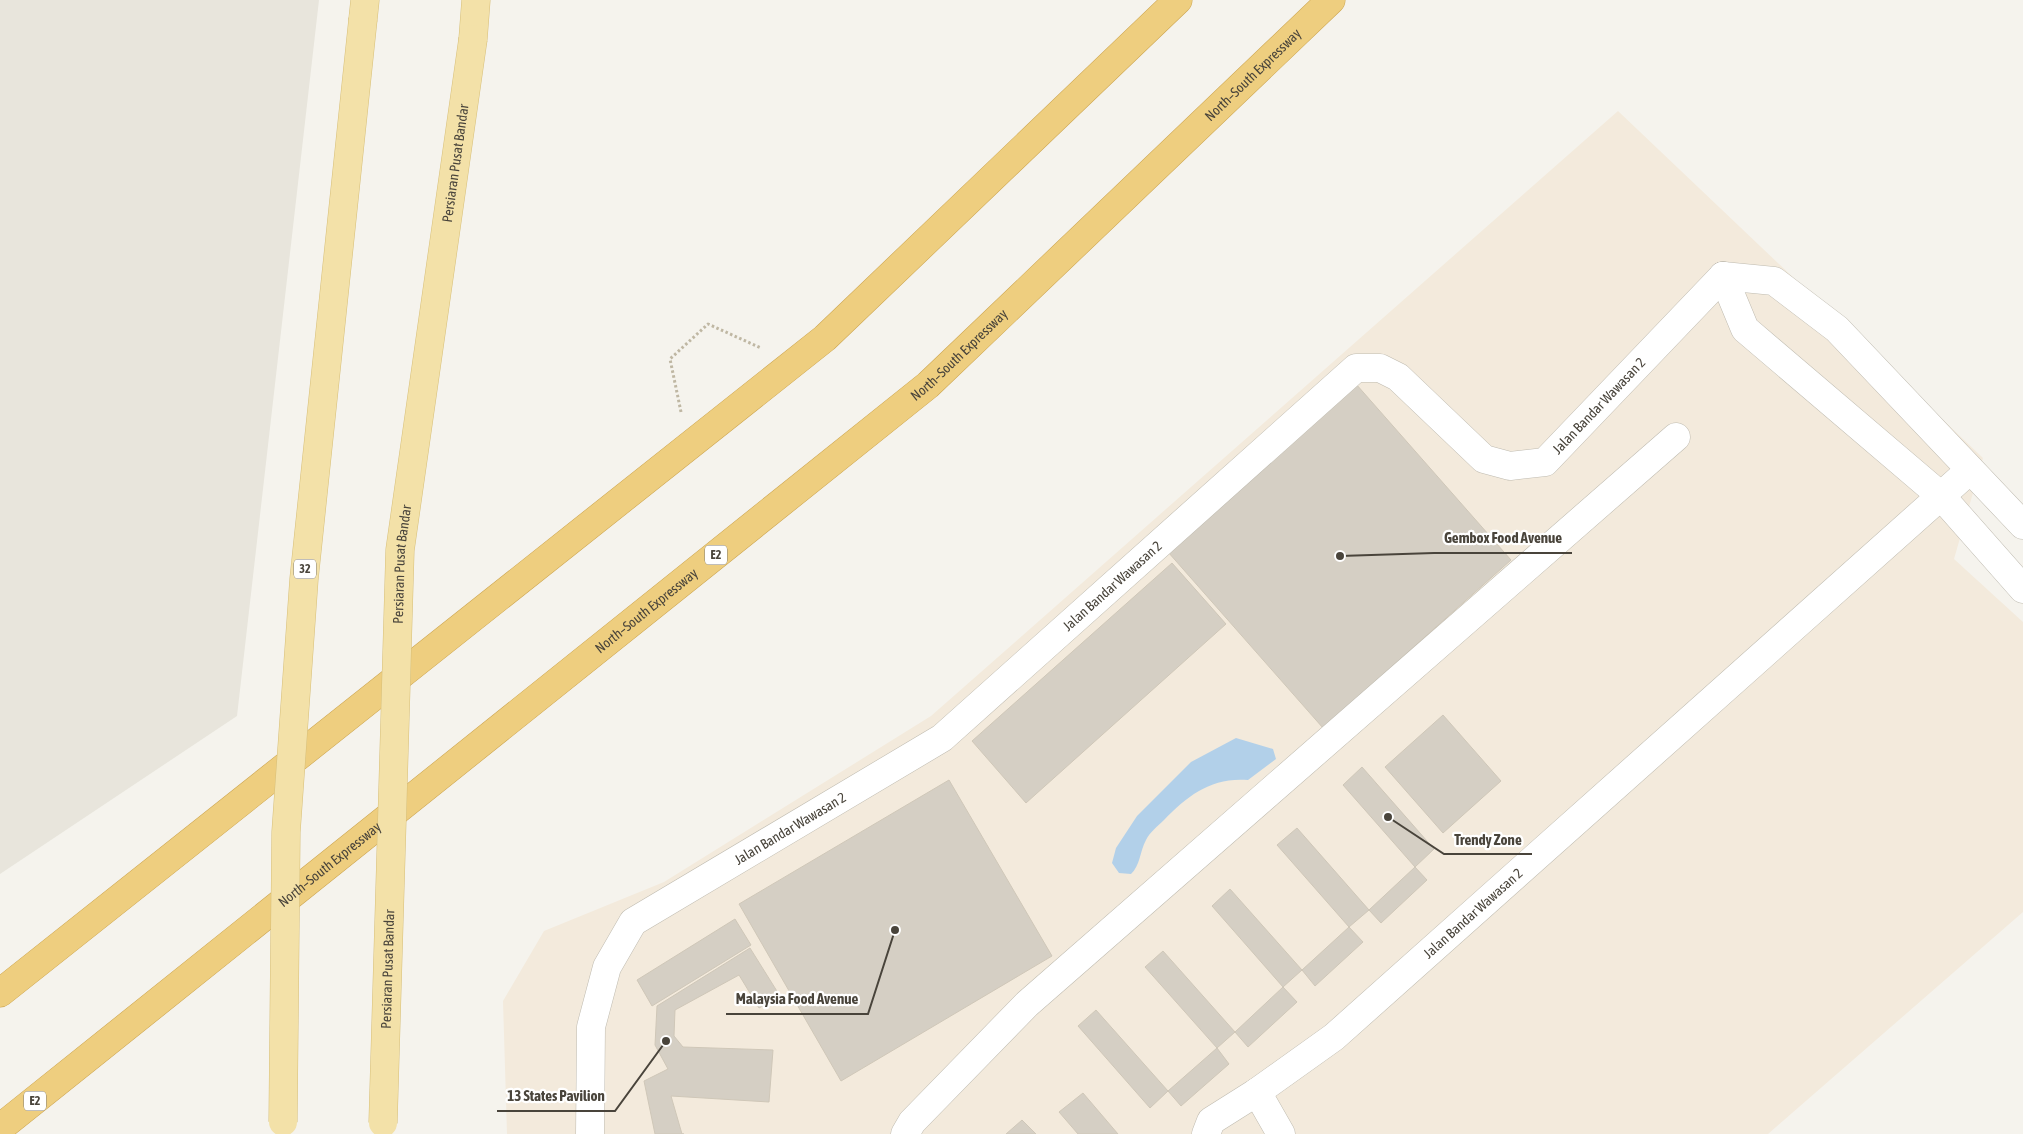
<svg xmlns="http://www.w3.org/2000/svg" width="2023" height="1134" viewBox="0 0 2023 1134" font-family="'Asap Condensed',sans-serif">
<style>
.residential{fill:#e8e5dc}
.commercial{fill:#f3eadc}
.water{fill:#b2d0e9}
.building{fill:#d5cfc4;stroke:#cfc7b8}
.lines{fill:none;stroke-linecap:round;stroke-linejoin:round}
.minor-casing{stroke:#bfbbb0;stroke-width:29}
.major-casing{stroke:#d7bf79;stroke-width:29}
.highway-casing{stroke:#cca550;stroke-width:29}
.path{stroke:#bfb7a3;stroke-width:3;stroke-dasharray:2.5 2.5;stroke-linecap:butt}
.minor{stroke:#fff;stroke-width:28}
.major{stroke:#f3e1a8;stroke-width:28}
.highway{stroke:#eece7f;stroke-width:28}
.major-bridge-casing{stroke:#d7bf79;stroke-width:29;stroke-linecap:butt}
.major-bridge{stroke:#f3e1a8;stroke-width:28}
.labels{text-anchor:middle;stroke-width:4.5;stroke-linejoin:round;paint-order:stroke}
.shield{fill:#fff;stroke:#807c76;stroke-width:1}
.shield-label{font-size:12px;font-weight:bold;fill:#49443b}
.street-label{font-size:14px;fill:#49443b;stroke:#fff}
.leader{fill:none;stroke:#49443b;stroke-width:2}
.callout-dot{fill:#49443b;stroke:#fff;stroke-width:2}
.callout-label{font-size:15px;text-anchor:middle;font-weight:bold;fill:#49443b;stroke:#fff;stroke-width:4.5;stroke-linejoin:round;paint-order:stroke}
</style>
<rect width="100%" height="100%" fill="#f5f3ed"/>
<path class="residential" d="M0,0H319L237,716L0,874Z"/>
<path class="commercial" d="M1618,111L1983,458L1954,559L2023,622V912L1768,1134H507L503,1001L544,931L664,882L931,716Z"/>
<path class="water" d="M1236,738L1273,749L1276,759L1248,780C1212,777 1188,795 1164,820C1158,826 1150,832 1146,840C1140,851 1140,866 1131,874L1119,873L1112,863L1116,848L1137,816L1191,762Z"/>
<path class="building" d="M1356,384L1511,560L1323,728L1168,552Z
M1172,563L1226,624L1026,803L972,741Z
M1443,715L1501,781L1443,833L1385,767Z
M1362,767L1434,849L1415,867L1343,785Z
M949,780L1052,956L841,1081L739,904Z
M1297,828L1369,910L1349,927L1277,845Z
M1415,867L1427,880L1381,923L1369,910Z
M1230,889L1302,970L1283,987L1212,906Z
M735,919L751,945L652,1006L637,980Z
M1349,927L1363,942L1315,986L1302,970Z
M750,948L780,996L759,1008L739,975L675,1010L674,1036L683,1047L773,1050L769,1102L671,1096L682,1134H684H655L644,1081L668,1069L655,1045L657,1006Z
M1163,951L1235,1032L1217,1048L1145,967Z
M1283,987L1297,1002L1248,1047L1235,1032Z
M1096,1010L1168,1091L1150,1108L1078,1026Z
M1217,1048L1229,1064L1181,1106L1168,1091Z
M1083,1093L1118,1134H1078L1059,1112Z
M1022,1120L1036,1134H1006Z"/>
<g class="lines">
<g class="minor-casing">
<g id="minor">
<path d="M1723,276L1745,329L1941,496L2023,589"/>
<path d="M1723,276L1774,281L1837,329L2023,525"/>
<path d="M1257,1092L1281,1134"/>
<path id="s1" d="M590,1134L591,1027L607,967L633,922L942,738L1356,368H1380L1398,377L1484,459L1510,466L1545,462L1723,276"/>
<path d="M905,1134L912,1122L1027,1004L1676,437"/>
<path id="s2" d="M1206,1134L1211,1121L1257,1092L1334,1037L1970,470"/>
</g>
</g>
<g class="major-casing">
<path id="major" d="M363,19L365,0
M473,39L476,0"/>
</g>
<g class="highway-casing">
<g id="highway">
<path d="M0,993L825,338L1178,0"/>
<path id="s3" d="M0,1128L928,385L1331,0"/>
</g>
</g>
<path class="path" d="M681,412L670,359L708,324L761,348"/>
<use href="#minor" class="minor"/>
<use href="#major" class="major"/>
<use href="#highway" class="highway"/>
<g class="major-bridge-casing">
<g id="major-bridge">
<path d="M283,1122L286,832L304,579L363,19"/>
<path id="s4" d="M383,1123L400,550L473,39"/>
</g>
</g>
<use href="#major-bridge" class="major-bridge"/>
</g>
<g class="labels">
<g class="shield">
<rect x="705" y="545.5" width="22" height="19" rx="4"/>
<rect x="294" y="559.5" width="22" height="19" rx="4"/>
<rect x="24" y="1091.5" width="22" height="19" rx="4"/>
</g>
<g class="shield-label">
<text x="716" y="559">E2</text>
<text x="305" y="573">32</text>
<text x="35" y="1105">E2</text>
</g>
<g class="street-label">
<text dy="5" stroke="none"><textPath href="#s3" startOffset="1638">North–South Expressway</textPath></text>
<text dy="5" stroke="none"><textPath href="#s4" startOffset="964">Persiaran Pusat Bandar</textPath></text>
<text dy="5" stroke="none"><textPath href="#s3" startOffset="1232">North–South Expressway</textPath></text>
<text dy="5" stroke="none"><textPath href="#s1" startOffset="1439">Jalan Bandar Wawasan 2</textPath></text>
<text dy="5" stroke="none"><textPath href="#s4" startOffset="559">Persiaran Pusat Bandar</textPath></text>
<text dy="5" stroke="none"><textPath href="#s1" startOffset="809">Jalan Bandar Wawasan 2</textPath></text>
<text dy="5" stroke="none"><textPath href="#s3" startOffset="828">North–South Expressway</textPath></text>
<text dy="5" stroke="none"><textPath href="#s1" startOffset="404">Jalan Bandar Wawasan 2</textPath></text>
<text dy="5" stroke="none"><textPath href="#s3" startOffset="422">North–South Expressway</textPath></text>
<text dy="5" stroke="none"><textPath href="#s2" startOffset="349">Jalan Bandar Wawasan 2</textPath></text>
<text dy="5" stroke="none"><textPath href="#s4" startOffset="154">Persiaran Pusat Bandar</textPath></text>
</g>
</g>
<path class="leader" d="M1340 556L1434 553H1572M1388 817L1444 854H1532M895 930L868 1014H726M666 1041L615 1111H497"/>
<g class="callout-dot">
<circle cx="1340" cy="556" r="5"/>
<circle cx="1388" cy="817" r="5"/>
<circle cx="895" cy="930" r="5"/>
<circle cx="666" cy="1041" r="5"/>
</g>
<g class="callout-label">
<text x="1503" y="543">Gembox Food Avenue</text>
<text x="1488" y="845">Trendy Zone</text>
<text x="797" y="1004">Malaysia Food Avenue</text>
<text x="556" y="1101">13 States Pavilion</text>
</g>
</svg>
